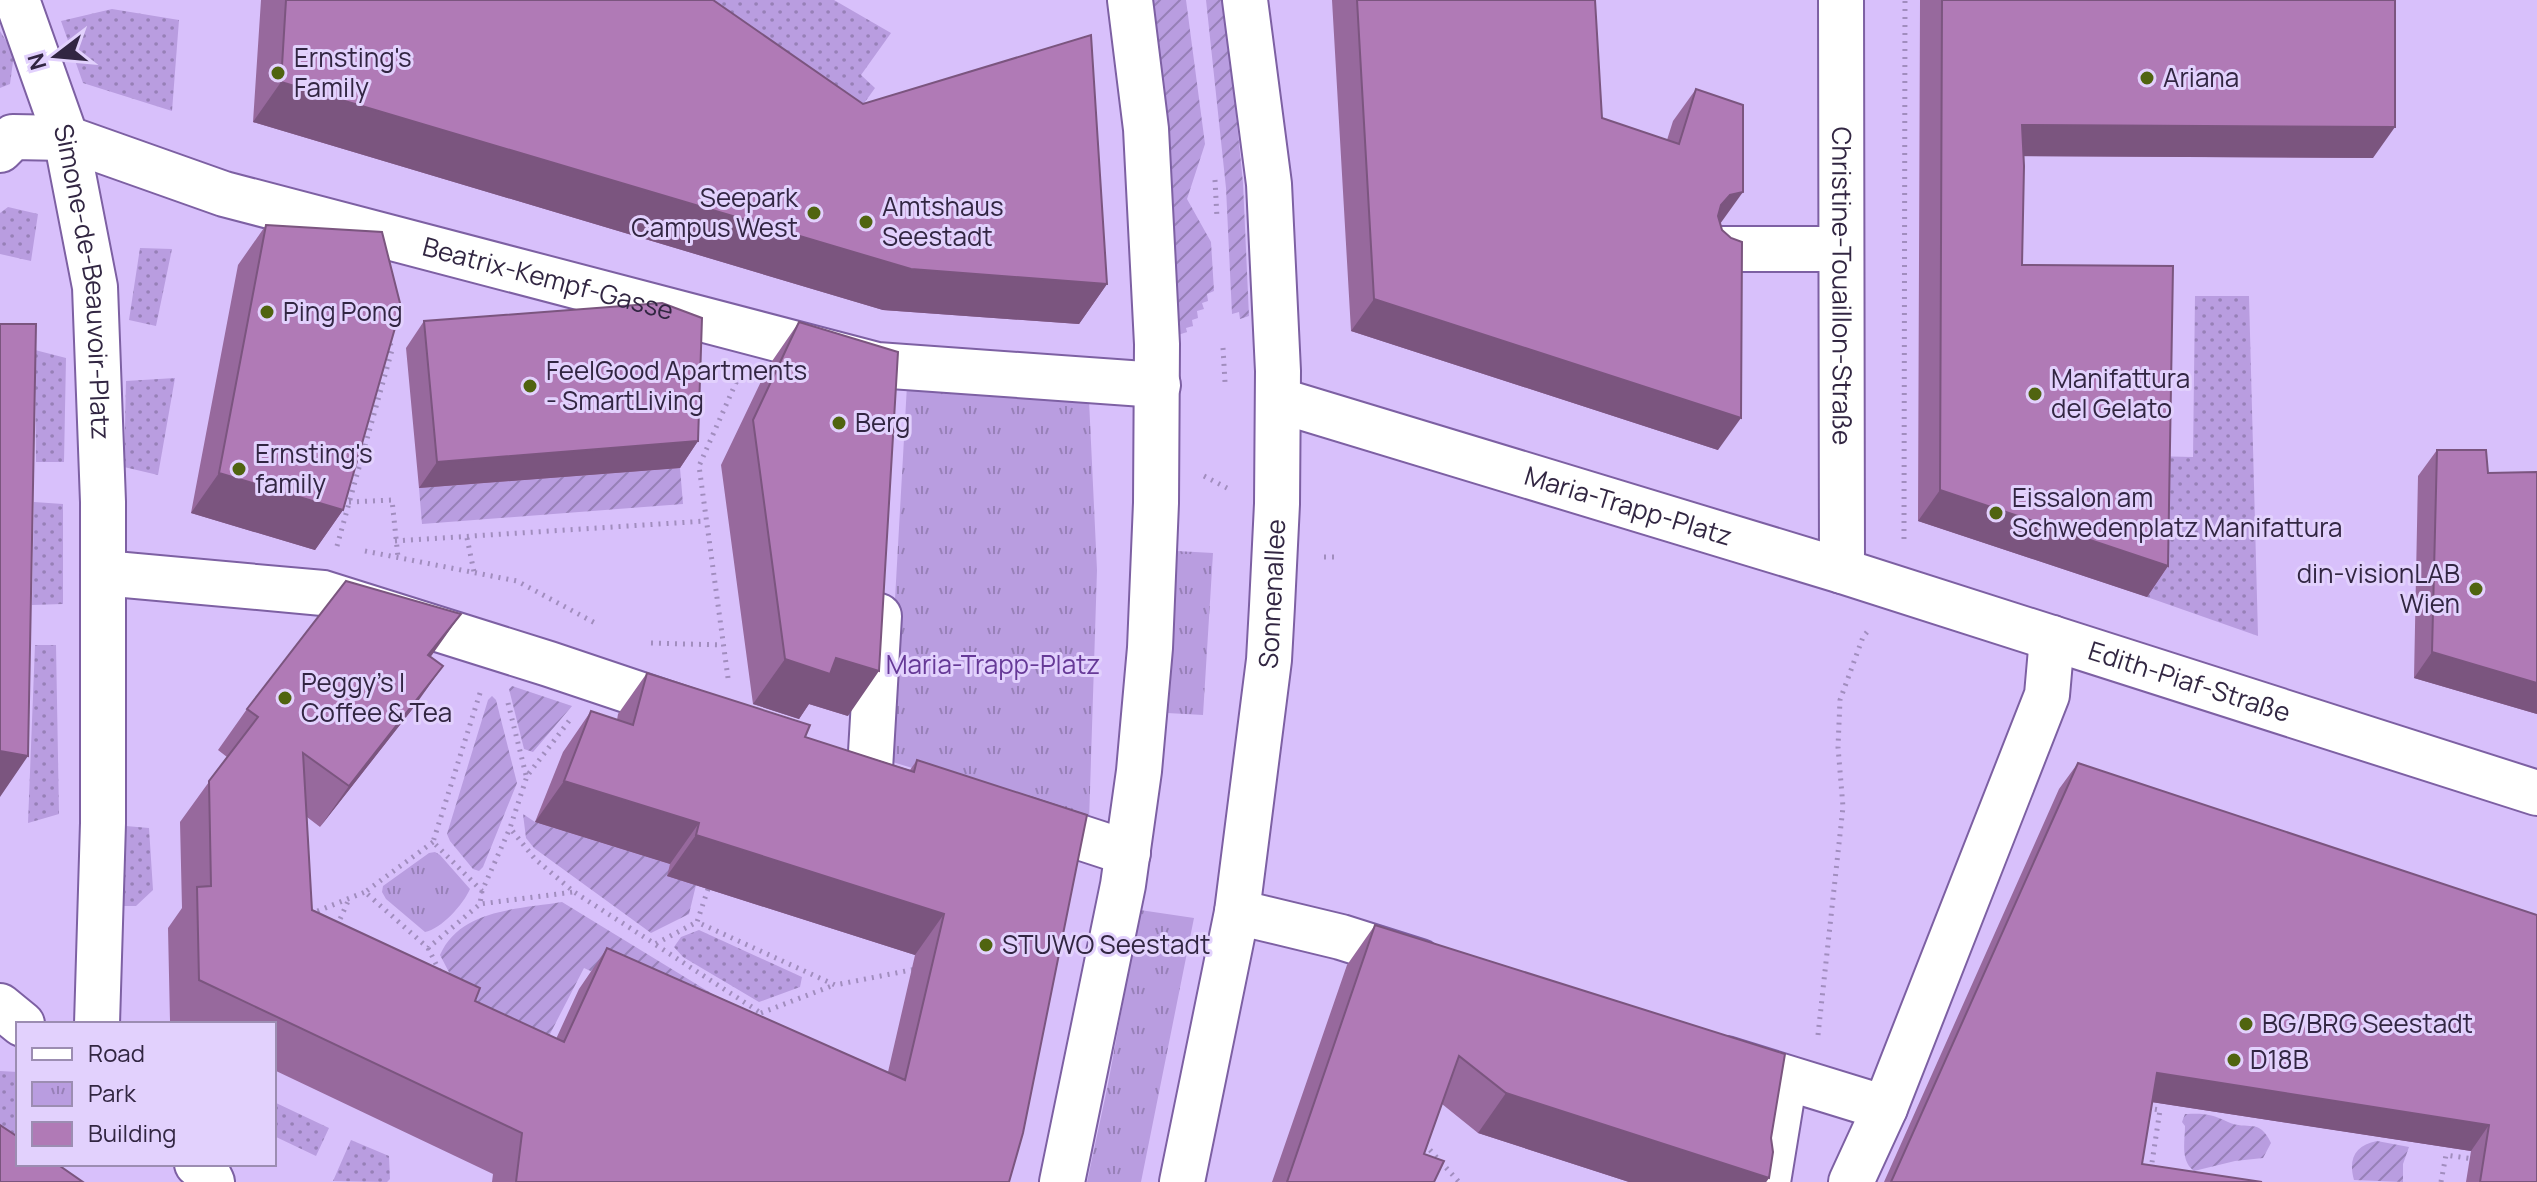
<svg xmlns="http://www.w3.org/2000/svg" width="2537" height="1182" viewBox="0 0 2537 1182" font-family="Manrope,sans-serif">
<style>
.grass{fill:url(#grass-dots)}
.park{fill:url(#park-tufts)}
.garden{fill:url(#garden-furrows)}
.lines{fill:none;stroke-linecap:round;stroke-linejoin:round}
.minor-casing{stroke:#7d60a3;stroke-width:48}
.path{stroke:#a18dbe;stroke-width:5;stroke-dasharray:2 6;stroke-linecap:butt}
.minor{stroke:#fff;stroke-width:44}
.wall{fill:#97699d}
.shaded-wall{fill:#7b557f}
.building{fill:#b07ab6;stroke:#7b557f;stroke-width:2}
.poi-dot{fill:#506410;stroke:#e2d1fd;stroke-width:3}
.labels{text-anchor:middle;stroke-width:6;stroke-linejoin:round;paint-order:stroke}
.poi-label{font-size:26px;fill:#322642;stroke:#e2d1fd;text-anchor:start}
.street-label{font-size:26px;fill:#322642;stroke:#e2d1fd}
.park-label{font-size:26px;fill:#663997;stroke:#e2d1fd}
</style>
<defs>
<pattern id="grass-dots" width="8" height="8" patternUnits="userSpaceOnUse" patternTransform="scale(2)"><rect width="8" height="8" fill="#b99de0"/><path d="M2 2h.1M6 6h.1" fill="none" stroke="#9780b7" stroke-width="1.8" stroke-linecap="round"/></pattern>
<pattern id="park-tufts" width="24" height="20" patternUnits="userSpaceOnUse" patternTransform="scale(2)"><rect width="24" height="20" fill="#b99de0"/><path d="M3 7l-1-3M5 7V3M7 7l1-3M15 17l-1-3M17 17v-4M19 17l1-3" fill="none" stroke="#9780b7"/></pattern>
<pattern id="garden-furrows" width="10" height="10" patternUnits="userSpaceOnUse" patternTransform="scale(2)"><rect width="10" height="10" fill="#b99de0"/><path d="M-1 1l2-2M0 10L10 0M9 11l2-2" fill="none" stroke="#9780b7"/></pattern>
</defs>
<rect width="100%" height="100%" fill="#d8c0fb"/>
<path class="grass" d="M627,0H834L891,33L861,75L875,88L845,130Z
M112,9L179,20L172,111L83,83L61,21Z
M0,31L14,54L10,84L0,88Z
M8,207L38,214L31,261L0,254V213Z
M140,248L172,249L156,326L129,320Z
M2195,296H2249L2258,636L2147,597L2150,456L2193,457Z
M35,350L66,358L64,462H36Z
M175,378L158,475L124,467L126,381Z
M34,502L63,504V604L32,605Z
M35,645H56L59,814L28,823Z
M114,825L149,828L153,890L136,906H109Z
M699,930L802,977L800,987L759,1002L683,957L674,947L681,937Z
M0,1071L18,1072V1164L57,1182L0,1156Z
M274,1102L329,1128L316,1156L274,1136Z
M351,1140L389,1156L390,1179L387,1182L333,1181Z"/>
<path class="park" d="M907,385L1089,400L1097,570L1089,822L886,760Z
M1177,551L1213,553L1203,715L1167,713Z
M435,852L440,855L470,889C463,905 441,929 425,932L386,899L382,892L383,886L429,853Z
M1140,910L1194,918L1141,1182H1087L1108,1084Z"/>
<path class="garden" d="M1151,0H1186L1205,144L1187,199L1211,242L1214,291L1207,294L1208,301L1202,303L1204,309L1197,311L1198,318L1192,320L1193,326L1186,328L1187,332L1178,335L1169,125Z
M1206,0H1224L1226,13L1243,183L1249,316L1240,319L1239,312L1232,314L1226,188Z
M680,468L683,504L422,524L419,488Z
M512,686L572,706L533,752L524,749L509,689Z
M492,696L496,700L517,783L483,867L479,871L473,869L450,841L447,834L488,700Z
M523,814L535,822L670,864L696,885L689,914L651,933L534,848L526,838Z
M562,902L724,1001L729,1035L584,968L533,1067L474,1020L440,955C460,909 519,909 562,902Z
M2185,1114C2205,1113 2211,1114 2228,1122C2248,1131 2259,1117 2271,1143L2263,1158L2235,1161L2194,1171C2180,1160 2185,1142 2185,1126L2182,1122Z
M2377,1141L2409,1147L2403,1164V1182L2354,1180C2348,1159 2355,1145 2377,1141Z"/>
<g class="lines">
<g class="minor-casing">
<g id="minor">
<path id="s1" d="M17,0L66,138L95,287L103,502V823L97,1024"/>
<path id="s2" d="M1841,0L1842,571"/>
<path id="s3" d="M0,150L13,137L66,138L224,194L877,365L1158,385"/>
<path d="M1720,249H1841"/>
<path id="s4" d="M1278,400L1842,571L2537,793"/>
<path d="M103,573L323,593L549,664L692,712"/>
<path d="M870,769L879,616"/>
<path d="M1024,819L1128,853"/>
<path d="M1237,912L1341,937L1420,962"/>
<path d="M0,1006L22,1024"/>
<path d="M1726,1059L1885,1108"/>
<path d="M197,1164L206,1170L212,1182"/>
<path d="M1062,1182L1123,885L1139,771L1150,648L1156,503L1157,344L1146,129L1130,0"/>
<path id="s5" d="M1182,1182L1237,912L1269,660L1272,606L1277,504L1278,371L1269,184L1245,0"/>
<path d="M1768,1182L1785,1078"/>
<path d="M1851,1182L1885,1108L2047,695L2052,638"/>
</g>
</g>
<path class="path" d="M1215,180L1217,218
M1223,348L1225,382
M1204,476L1227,488
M349,502L392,500L398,557
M467,538L474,572
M1904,539L1905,0
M395,541L706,521
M337,546L392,350L389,339
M365,551L517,581L597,624
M1324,557H1336
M651,643L723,645
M728,678L699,466L738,378
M480,693L433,842L482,891L510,828
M508,703L526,775
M569,721L527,776L510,828L535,859L574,892L655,944L697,922
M433,842L365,892L428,948L480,904
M708,889L697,922L835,985L916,969
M482,891L480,904L573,892
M310,914L365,892
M337,926L349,899
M656,945L761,1013L757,1021
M428,948L440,972
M761,1013L834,985
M1818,1035L1843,807L1838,747L1840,700L1863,637L1867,632
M2147,1108L2160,1110L2149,1182
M1430,1150L1459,1182
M2441,1182L2446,1155L2473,1159"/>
<use href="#minor" class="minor"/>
</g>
<path class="wall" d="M261,0H713L1107,284L1079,324L883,310L253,122Z
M1332,0H1595L1602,118L1667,140L1673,121L1696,89L1720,224L1718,450L1351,331Z
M1920,0H2395L2373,158L2024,156L2022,265L2168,566L2147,597L1918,521Z
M266,225L343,510L315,550L191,513L238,265Z
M424,321L698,441L680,468L419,488L406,348Z
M799,322L848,716L809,704L799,719L753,704L721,465L768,367Z
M2437,450L2488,473L2537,714L2414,678L2418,476Z
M430,657L414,707L320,827L307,817L312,910L475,1001L556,1039L579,989L607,948L888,1072L915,955L667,876L670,864L535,822L563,752L591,711L617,720L618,714L647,673L805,737L910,770L917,760L1009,1182H492L493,1174L274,1070V1024H177L170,1021L168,928L182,908L180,822L227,757L218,750L247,709Z
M2078,763L2537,915V1182H2466L2471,1151L2152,1102L2142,1164L2262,1182H1884L2059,789Z
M1375,925L1771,1138L1769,1178L1766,1182H1629L1478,1133L1442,1104L1424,1154L1434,1182H1272L1347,965Z"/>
<path class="shaded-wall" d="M281,82L1107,284L1079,324L883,310L253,122Z
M2022,125L2395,127L2373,158L2000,156Z
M1743,192L1720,224L1707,228L1721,205L1730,195Z
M1374,299L1741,418L1718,450L1351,331Z
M698,441L680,468L419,488L437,462Z
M219,473L343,510L315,550L191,513Z
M1940,490L2168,566L2147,597L1918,521Z
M461,614L432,655L399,696L428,655Z
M2432,652L2537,683V714L2414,678Z
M836,658L879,671L848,716L809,704L799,719L753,704L785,659Z
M443,666L414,707L320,827L349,786Z
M0,751L28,756L0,797Z
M564,781L699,823L670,864L535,822Z
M696,835L944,914L915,955L667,876Z
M2157,1073L2489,1125L2471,1151L2138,1100Z
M1506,1093L1769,1178L1766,1182H1629L1478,1133Z"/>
<path class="building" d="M286,0H713L863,104L1091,35L1107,284L911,269L281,82Z
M1357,0H1595L1602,118L1679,144L1696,89L1743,105V192L1730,195L1721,205L1718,216L1722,230L1731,238L1742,242L1741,418L1374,299Z
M1942,0H2395V127L2022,125L2024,166L2022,265L2173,266L2168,566L1940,490Z
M266,225L382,232L401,307L343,510L219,473Z
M662,303L702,318L698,441L437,462L424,321Z
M799,322L898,352L879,671L836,658L830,674L785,659L753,420Z
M0,324H36L28,756L0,751Z
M2437,450H2486L2488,473L2537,472V683L2432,652Z
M346,581L461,614L428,655L443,666L349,786L303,753L312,910L480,988L475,1001L564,1042L607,948L905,1080L944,914L696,835L699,823L564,781L591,711L633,725L647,673L810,725L805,737L914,772L917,760L1087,815L1023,1133L1009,1182H516L522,1133L199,980L197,887L211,886L209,781L258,717L247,709Z
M2078,763L2537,915V1182H2480L2489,1125L2157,1073L2142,1164L2262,1182H1891Z
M1375,925L1785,1054L1771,1138L1773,1152L1769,1178L1506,1093L1459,1056L1424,1154L1444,1161L1434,1182H1287Z
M0,1125L18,1137V1164H57L83,1182H0Z"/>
<g class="poi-dot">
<circle cx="278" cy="73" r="8"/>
<circle cx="2147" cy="78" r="8"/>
<circle cx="814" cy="213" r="8"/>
<circle cx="866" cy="222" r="8"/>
<circle cx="267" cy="312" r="8"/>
<circle cx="530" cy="386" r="8"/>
<circle cx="2035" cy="394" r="8"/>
<circle cx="839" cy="423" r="8"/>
<circle cx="239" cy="469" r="8"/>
<circle cx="1996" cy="513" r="8"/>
<circle cx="2476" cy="589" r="8"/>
<circle cx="285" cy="698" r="8"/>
<circle cx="986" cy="945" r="8"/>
<circle cx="2246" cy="1024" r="8"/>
<circle cx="2234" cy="1060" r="8"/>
</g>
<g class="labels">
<g class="poi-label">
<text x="294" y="67">Ernsting's<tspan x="294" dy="30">Family</tspan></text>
<text x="2163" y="87">Ariana</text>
<text x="798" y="207" text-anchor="end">Seepark<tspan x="798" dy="30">Campus West</tspan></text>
<text x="882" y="216">Amtshaus<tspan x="882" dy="30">Seestadt</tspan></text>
<text x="283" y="321">Ping Pong</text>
<text x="546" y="380">FeelGood Apartments<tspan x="546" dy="30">- SmartLiving</tspan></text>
<text x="2051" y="388">Manifattura<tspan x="2051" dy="30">del Gelato</tspan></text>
<text x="855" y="432">Berg</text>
<text x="255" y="463">Ernsting's<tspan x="255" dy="30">family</tspan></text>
<text x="2012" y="507">Eissalon am<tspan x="2012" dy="30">Schwedenplatz Manifattura</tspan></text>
<text x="2460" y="583" text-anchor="end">din-visionLAB<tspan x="2460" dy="30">Wien</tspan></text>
<text x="301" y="692">Peggy's |<tspan x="301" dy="30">Coffee &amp; Tea</tspan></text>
<text x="1002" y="954">STUWO Seestadt</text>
<text x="2262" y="1033">BG/BRG Seestadt</text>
<text x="2250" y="1069">D18B</text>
</g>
<g class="street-label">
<text dy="9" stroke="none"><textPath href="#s3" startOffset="574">Beatrix-Kempf-Gasse</textPath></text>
<text dy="9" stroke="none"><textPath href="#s1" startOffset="292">Simone-de-Beauvoir-Platz</textPath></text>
<text dy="9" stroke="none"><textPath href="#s2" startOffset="286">Christine-Touaillon-Straße</textPath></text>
<text dy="9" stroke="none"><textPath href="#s4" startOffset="366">Maria-Trapp-Platz</textPath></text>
<text dy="9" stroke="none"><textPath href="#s5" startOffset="596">Sonnenallee</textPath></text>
<text dy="9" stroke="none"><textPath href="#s4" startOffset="954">Edith-Piaf-Straße</textPath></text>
</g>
<g class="park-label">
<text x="993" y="674">Maria-Trapp-Platz</text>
</g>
</g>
<rect x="16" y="1022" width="260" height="144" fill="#e2d1fd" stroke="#9c8db2" stroke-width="2"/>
<rect x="32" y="1048" width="40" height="12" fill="#ffffff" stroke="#9c8db2" stroke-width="2"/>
<text x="88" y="1062" font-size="24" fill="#322642">Road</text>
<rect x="32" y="1082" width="40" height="24" fill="url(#park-tufts)" stroke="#9c8db2" stroke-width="2"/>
<text x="88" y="1102" font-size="24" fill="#322642">Park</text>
<rect x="32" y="1122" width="40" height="24" fill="#b07ab6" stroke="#9c8db2" stroke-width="2"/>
<text x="88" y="1142" font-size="24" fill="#322642">Building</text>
<g transform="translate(56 56) rotate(254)" stroke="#e2d1fd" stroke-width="6" paint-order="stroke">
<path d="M0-6L14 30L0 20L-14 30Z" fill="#322642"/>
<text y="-12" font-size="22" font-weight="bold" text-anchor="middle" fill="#322642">N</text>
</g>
</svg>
